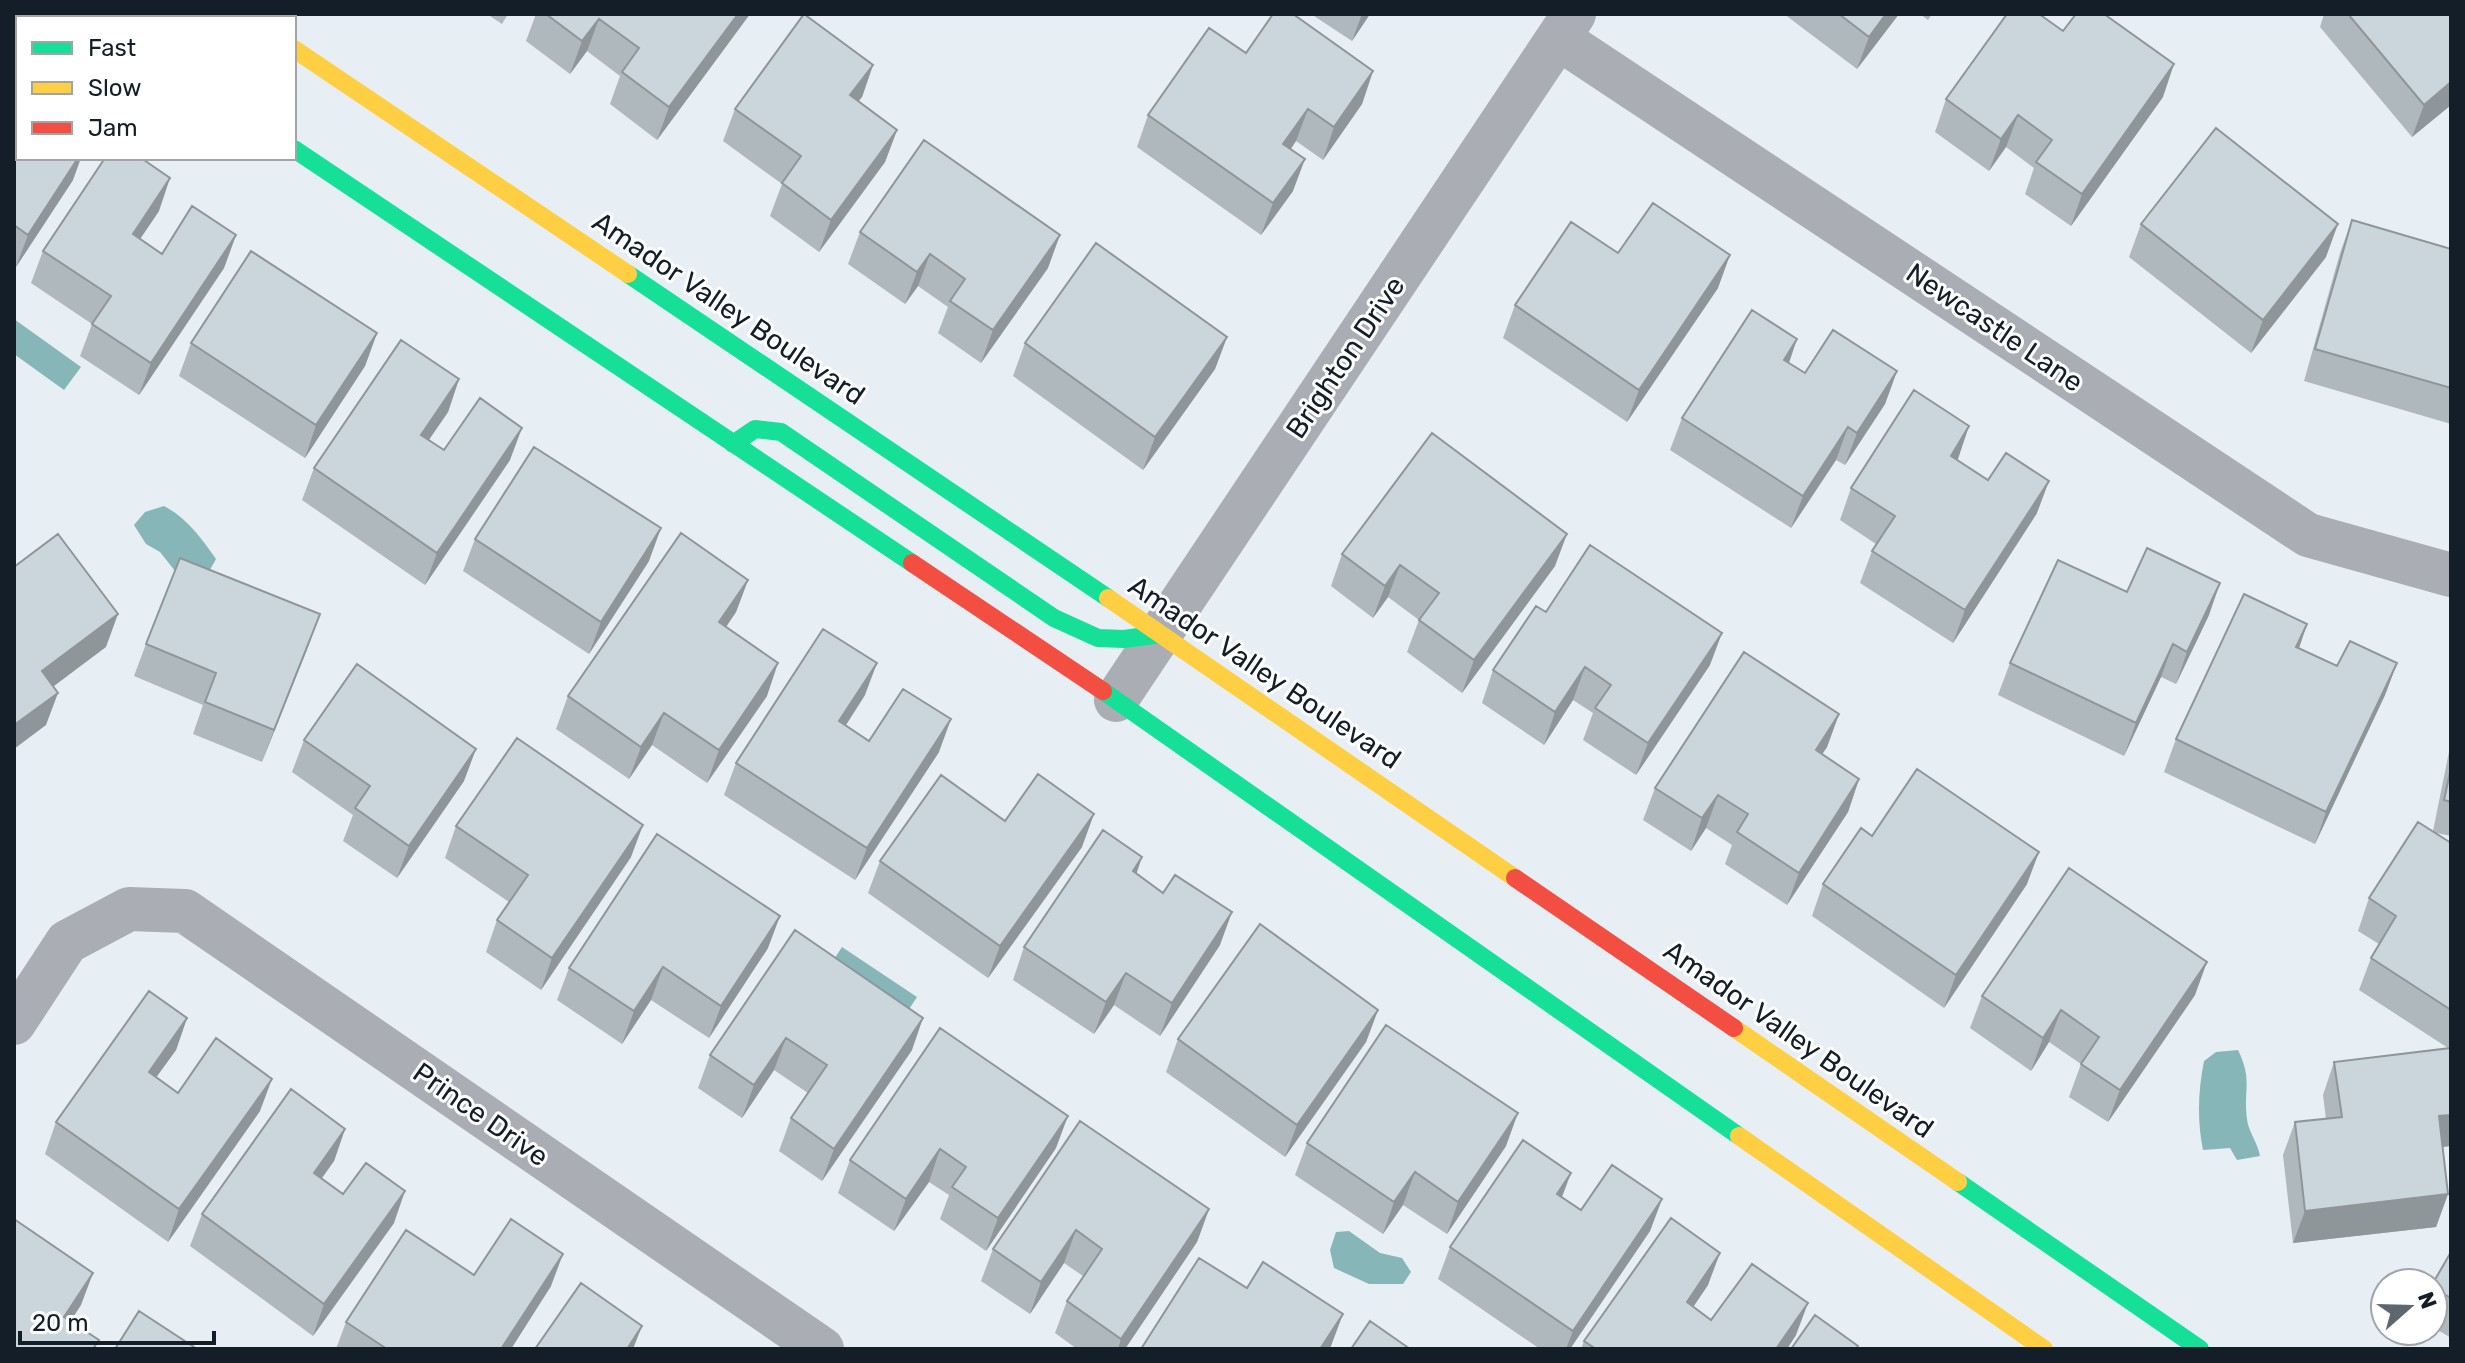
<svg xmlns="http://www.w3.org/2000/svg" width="2465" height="1363" viewBox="0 0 2465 1363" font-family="Rubik,sans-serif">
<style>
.water{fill:#87b6b9}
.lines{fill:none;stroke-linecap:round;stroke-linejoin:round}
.street{stroke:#aaadb4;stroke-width:44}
.fast{stroke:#16e098;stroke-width:18}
.slow{stroke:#ffcf43;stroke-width:18}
.jam{stroke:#f24e42;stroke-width:18}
.wall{fill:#afb8bd}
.shaded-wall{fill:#8e969a}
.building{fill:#cbd6dc;stroke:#8e969a;stroke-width:2}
.labels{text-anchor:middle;stroke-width:6;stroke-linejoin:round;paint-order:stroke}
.street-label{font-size:28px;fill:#131e28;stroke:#fff}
</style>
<rect width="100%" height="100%" fill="#e7eef4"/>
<path class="water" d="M14,319L81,367L64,390L14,354Z
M164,506C187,518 201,538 216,559L202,584L183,581L160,552L146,544L134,525L145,512Z
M842,947L917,997L900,1023L825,973Z
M2238,1050C2253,1081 2243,1089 2247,1119C2248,1131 2258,1143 2260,1156L2237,1160L2230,1148L2203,1150C2197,1120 2198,1091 2204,1061L2216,1052Z
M1349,1231L1380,1253L1402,1258L1411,1272L1403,1284H1369L1334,1268L1330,1250L1336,1232Z"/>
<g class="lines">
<path class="street" d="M1558,38L2308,535L2451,575
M1116,700L1574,14
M14,1023L67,942L129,909L185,911L822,1349"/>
<path class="fast" d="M243,14L249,18
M294,149L912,563
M628,274L1108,598
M733,444L755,429L781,432L1054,618L1098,638L1124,639L1161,634
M1103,691L1739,1136
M1958,1182L2200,1349"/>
<path class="slow" d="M294,49L628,274
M1108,598L1515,878
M1734,1028L1958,1182
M1739,1136L2044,1349"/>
<path class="jam" d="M92,14L98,18
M912,563L1103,691
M1515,878L1734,1028"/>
</g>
<path class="wall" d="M487,14H508L502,24Z
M536,14H750L657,140L610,104L620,76L587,51L570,74L526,41Z
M1311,14H1370L1352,41Z
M1784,14H1899L1857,69Z
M1920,14H1932L1928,20Z
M2324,14H2451V105L2412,137L2320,27Z
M2063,31L2163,97L2071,226L2025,194L2034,168L2006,147L1989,171L1935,132L1946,99Z
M873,65L862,97L858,101L897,130L885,162L819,252L770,216L782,184L723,141L735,109Z
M1373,71L1362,104L1323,160L1296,141L1291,149L1293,191L1261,235L1137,147L1148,115Z
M14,101L73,180L16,267L14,266Z
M159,211L140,239L162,254L236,235L224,268L139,395L80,356L92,324L31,283L43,251Z
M2352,220L2451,249V424L2304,381L2340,253Z
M2141,224L2326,257L2251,353L2129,257Z
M860,232L1048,268L981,363L938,333L948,307L918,286L905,304L848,264Z
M1618,253L1718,288L1627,422L1503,338L1515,305Z
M377,333L365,366L305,458L179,376L191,343Z
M1227,337L1215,369L1143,470L1013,376L1025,343Z
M1789,363L1805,373L1897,371L1885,404L1845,465L1836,460L1791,528L1670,450L1682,418Z
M459,379L448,412L429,440L444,450L510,460L425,585L302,500L314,468Z
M1957,460L2037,513L1953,643L1860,583L1872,551L1876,544L1840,520L1851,488Z
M475,539L649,561L589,654L463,571Z
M1342,554L1555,566L1462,693L1407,652L1419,620L1388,597L1373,618L1331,586Z
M748,580L736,612L726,627L767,696L707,783L652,745L629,779L556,729L568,696Z
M1546,612L1710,665L1636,775L1583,740L1593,713L1573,700L1544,745L1482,703L1493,670Z
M320,614L262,762L193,734L203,705L134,676L146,644Z
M2209,615L2176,684L2161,677L2124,756L1998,695L2010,663Z
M2307,624L2299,648L2337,666L2397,663L2385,695L2315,844L2164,772L2176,739Z
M865,695L846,725L869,741L939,752L855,880L724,795L736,763Z
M1839,714L1827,747L1822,754L1859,779L1848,812L1787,905L1725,864L1732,845L1706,828L1691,851L1643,820L1655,788Z
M304,740L464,781L397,878L343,841L353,815L292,772Z
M2451,742V836L2437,833L2451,843V1044L2448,1048L2359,990L2371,958L2379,944L2358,931L2369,898L2433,831Z
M1005,821L1082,847L988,978L868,893L880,861Z
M456,826L631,857L541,990L486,952L497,920L509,902L445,858Z
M1136,874L1220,945L1160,1036L1114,1005L1094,1034L1013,980L1024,947Z
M1823,884H2027L1944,1008L1812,916Z
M795,930L912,1050L822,1181L779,1151L791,1118L808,1093L774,1070L742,1118L698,1088L710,1055Z
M768,948L709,1038L651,1000L622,1044L557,1000L569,968Z
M2195,995L2108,1122L2069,1097L2081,1064L2049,1042L2031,1071L1970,1028L1982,996Z
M1378,1010L1366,1042L1285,1157L1166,1072L1178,1039Z
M187,1018L176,1050L156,1077L178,1093L260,1111L168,1242L45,1154L56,1122Z
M940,1028L1056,1148L986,1251L940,1219L949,1195L929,1182L894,1231L838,1193L850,1160Z
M2451,1048V1143L2450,1146L2442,1147L2448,1194L2436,1227L2293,1243L2283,1155L2295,1122L2326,1119L2323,1095L2334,1062Z
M1080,1121L1209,1209L1197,1242L1125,1349H1077L1055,1333L1067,1301L1083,1276L1064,1263L1030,1314L981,1281L993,1249Z
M345,1129L334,1161L321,1179L343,1194L394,1223L313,1336L190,1246L202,1214Z
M1307,1143L1506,1146L1447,1234L1403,1205L1383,1234L1295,1175Z
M1562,1197L1581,1210L1662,1199L1650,1231L1570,1349H1540L1438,1279L1450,1247Z
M2451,1252V1338L2433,1327V1283Z
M474,1275L551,1286L511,1349H336L346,1322Z
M1708,1285L1693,1307L1711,1320L1796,1335L1787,1349H1581L1584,1341Z"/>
<path class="shaded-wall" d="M738,14H750L657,140L669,107Z
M1362,14H1370L1352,41Z
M1886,14H1899L1857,69L1869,37Z
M599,19L587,51L570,74L582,41Z
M2174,64L2163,97L2071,226L2082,194Z
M873,65L862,97L838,127L850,95Z
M1373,71L1362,104L1323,160L1334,127Z
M2451,82V105L2412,137L2424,105Z
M1308,109L1296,141L1272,176L1283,144Z
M2018,115L2006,147L1989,171L2001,139Z
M897,130L885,162L819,252L831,220Z
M78,158H81L73,180L16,267L28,235Z
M1305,159L1293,191L1261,235L1273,203Z
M170,178L159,211L121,267L133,234Z
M2338,224L2326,257L2251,353L2263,320Z
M236,235L224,268L139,395L151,363Z
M1060,235L1048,268L981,363L993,330Z
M930,254L918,286L905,304L917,272Z
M1730,255L1718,288L1627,422L1639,390Z
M377,333L365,366L305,458L316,425Z
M1227,337L1215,369L1143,470L1155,437Z
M1797,339L1786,372L1784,360Z
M1897,371L1885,404L1845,465L1857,433Z
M459,379L448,412L410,467L421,435Z
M1969,426L1958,459L1939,488L1951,456Z
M1848,427L1836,460L1791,528L1803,496Z
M522,428L510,460L425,585L437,553Z
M2049,481L2037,513L1953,643L1965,610Z
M661,528L649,561L589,654L601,622Z
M1567,534L1555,566L1462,693L1474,660Z
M1400,565L1388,597L1373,618L1385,586Z
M748,580L736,612L707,655L719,622Z
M2220,583L2209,615L2176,684L2187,652Z
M118,614L106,647L30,704L42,671Z
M320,614L308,647L262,762L274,730Z
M2307,624L2296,657V647Z
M1722,633L1710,665L1636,775L1648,743Z
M2173,644L2161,677L2124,756L2136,723Z
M778,663L767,696L707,783L719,750Z
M877,663L865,695L828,753L839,721Z
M2397,663L2385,695L2315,844L2326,812Z
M1585,667L1573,700L1544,745L1555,712Z
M58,693L46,725L14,749V725Z
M664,713L652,745L629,779L641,747Z
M1839,714L1827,747L1804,782L1816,750Z
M951,719L939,752L855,880L867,848Z
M476,749L464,781L397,878L409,846Z
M1859,779L1848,812L1787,905L1799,873Z
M1718,795L1706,828L1691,851L1702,818Z
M1094,814L1082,847L988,978L1000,946Z
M643,825L631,857L541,990L552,958Z
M2039,852L2027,884L1944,1008L1956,975Z
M1142,857L1131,890L1133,871Z
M1232,912L1220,945L1160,1036L1172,1003Z
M780,916L768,948L709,1038L721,1006Z
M2207,962L2195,995L2108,1122L2120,1090Z
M663,967L651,1000L622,1044L634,1011Z
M1126,973L1114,1005L1094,1034L1106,1002Z
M1378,1010L1366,1042L1285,1157L1297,1125Z
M2061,1010L2049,1042L2031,1071L2043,1038Z
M187,1018L176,1050L137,1104L149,1072Z
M923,1018L912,1050L822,1181L834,1149Z
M786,1038L774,1070L742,1118L754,1085Z
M272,1079L260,1111L168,1242L179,1209Z
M1518,1113L1506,1146L1447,1234L1458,1202Z
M2451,1115L2450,1146L2427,1149L2439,1116Z
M1068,1116L1056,1148L986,1251L998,1218Z
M345,1129L334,1161L302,1206L314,1173Z
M940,1149L929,1182L894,1231L906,1199Z
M1415,1172L1403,1205L1383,1234L1394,1202Z
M1571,1173L1559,1205L1557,1194Z
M405,1191L394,1223L313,1336L324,1304Z
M2448,1194L2436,1227L2293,1243L2305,1211Z
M1662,1199L1650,1231L1570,1349H1566L1573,1331Z
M1209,1209L1197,1242L1125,1349H1118L1121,1339Z
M1076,1230L1064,1263L1030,1314L1041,1282Z
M1720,1253L1708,1285L1675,1334L1687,1302Z
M563,1254L551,1286L511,1349H501Z
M93,1273L81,1305L53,1349L64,1317Z
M1808,1303L1796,1335L1787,1349H1776Z
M1343,1314L1331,1346L1329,1349H1320Z
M642,1326L633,1349H626Z"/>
<path class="building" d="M546,14H738L669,107L622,72L639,48L599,19L582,41Z
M804,14L873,65L850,95L897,130L831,220L782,183L801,156L735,109Z
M1273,14H1293L1373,71L1334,127L1308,109L1283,144L1305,159L1273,203L1148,115L1209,28L1246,53Z
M1839,14H1886L1869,37Z
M2007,14H2039L2063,31L2076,14H2104L2174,64L2082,194L2036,162L2052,140L2018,115L2001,139L1946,99Z
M2348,14H2451V82L2424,105Z
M14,101L18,103V158H78L28,235L14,225Z
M2216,128L2338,224L2263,320L2141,224Z
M924,140L1060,235L993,330L950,301L965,279L930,254L917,272L860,232Z
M105,158H141L170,178L133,234L162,254L192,206L236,235L151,363L92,324L111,296L43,251Z
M1653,203L1730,255L1639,390L1515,305L1571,222L1618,253Z
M2352,220L2451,249V388L2315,349Z
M1096,243L1227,337L1155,437L1025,343Z
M251,251L377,333L316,425L191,343Z
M1752,310L1797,339L1784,360L1805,373L1833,330L1897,371L1857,433L1848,427L1803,496L1682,418Z
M401,340L459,379L421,435L444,450L480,398L522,428L437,553L314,468Z
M1914,390L1969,426L1951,456L1988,480L2006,453L2049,481L1965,610L1872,551L1895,516L1851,488Z
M1432,433L1567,534L1474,660L1419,620L1439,593L1400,565L1385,586L1342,554Z
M534,447L661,528L601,622L475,539Z
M681,533L748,580L719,622L778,663L719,750L664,713L641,747L568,696Z
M58,534L118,614L42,671L58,693L14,725V567Z
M1590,545L1722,633L1648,743L1595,708L1611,685L1585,667L1555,712L1493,670L1536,606L1546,612Z
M2147,548L2220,583L2187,652L2173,644L2136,723L2010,663L2058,560L2127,592Z
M180,558L320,614L274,730L205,702L216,673L146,644Z
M2244,594L2307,624L2296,647L2337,666L2350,641L2397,663L2326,812L2176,739Z
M823,629L877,663L839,721L869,741L903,689L951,719L867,848L736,763Z
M1744,652L1839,714L1816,750L1859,779L1799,873L1737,832L1748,814L1718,795L1702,818L1655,788Z
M357,664L476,749L409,846L355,808L370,786L304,740Z
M517,738L643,825L552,958L497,920L528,875L456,826Z
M2451,768V802L2444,800Z
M1917,769L2039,852L1956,975L1823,884L1861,828L1872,836Z
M1038,774L1094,814L1000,946L880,861L941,775L1005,821Z
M2418,822L2451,843V1010L2371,958L2396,916L2369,898Z
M1103,830L1142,857L1133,871L1163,893L1175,875L1232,912L1172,1003L1126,973L1106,1002L1024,947Z
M657,834L780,916L721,1006L663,967L634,1011L569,968Z
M2069,868L2207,962L2120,1090L2081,1064L2099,1037L2061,1010L2043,1038L1982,996Z
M1260,924L1378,1010L1297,1125L1178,1039Z
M795,930L923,1018L834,1149L791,1118L827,1065L786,1038L754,1085L710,1055Z
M149,991L187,1018L149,1072L178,1093L216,1038L272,1079L179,1209L56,1122Z
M1386,1025L1518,1113L1458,1202L1415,1172L1394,1202L1307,1143Z
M940,1028L1068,1116L998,1218L952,1187L966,1167L940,1149L906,1199L850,1160Z
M2451,1048V1115L2439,1116L2448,1194L2305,1211L2295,1122L2342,1117L2334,1062Z
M291,1089L345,1129L314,1173L343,1194L366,1163L405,1191L324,1304L202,1214Z
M1080,1121L1209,1209L1121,1339L1067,1301L1102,1249L1076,1230L1041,1282L993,1249Z
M1523,1140L1571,1173L1557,1194L1581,1210L1612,1165L1662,1199L1573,1331L1450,1247Z
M1671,1218L1720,1253L1687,1302L1711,1320L1752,1264L1808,1303L1776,1349H1596L1584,1341Z
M14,1219L93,1273L64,1317L99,1340L93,1349H14Z
M511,1219L563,1254L501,1349H387L346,1322L406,1230L474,1275Z
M2451,1252V1298L2433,1288V1283Z
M1199,1258L1247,1288L1263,1262L1343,1314L1320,1349H1141Z
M581,1283L642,1326L627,1349H535Z
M139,1311L197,1349H115Z
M1815,1315L1858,1346L1856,1349H1791Z
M1370,1321L1410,1349H1351Z"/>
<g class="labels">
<g class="street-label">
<text transform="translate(729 308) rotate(34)" y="10">Amador Valley Boulevard</text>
<text transform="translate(1995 327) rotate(34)" y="10">Newcastle Lane</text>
<text transform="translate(1345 357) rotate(-56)" y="10">Brighton Drive</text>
<text transform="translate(1265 672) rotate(34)" y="10">Amador Valley Boulevard</text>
<text transform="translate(1799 1039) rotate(35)" y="10">Amador Valley Boulevard</text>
<text transform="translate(481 1114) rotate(35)" y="10">Prince Drive</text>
</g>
</g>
<rect width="2465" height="1363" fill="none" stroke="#131e28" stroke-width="32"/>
<rect x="16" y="16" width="280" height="144" fill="#ffffff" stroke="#a1a5a9" stroke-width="2"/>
<rect x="32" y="42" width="40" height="12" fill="#16e098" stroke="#a1a5a9" stroke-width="2"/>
<text x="88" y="56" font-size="24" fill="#131e28">Fast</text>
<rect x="32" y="82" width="40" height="12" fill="#ffcf43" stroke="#a1a5a9" stroke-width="2"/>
<text x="88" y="96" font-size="24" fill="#131e28">Slow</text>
<rect x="32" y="122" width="40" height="12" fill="#f24e42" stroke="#a1a5a9" stroke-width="2"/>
<text x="88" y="136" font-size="24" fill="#131e28">Jam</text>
<g transform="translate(2409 1307) rotate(70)"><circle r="38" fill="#ffffff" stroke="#a1a5a9" stroke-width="2"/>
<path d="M0-6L14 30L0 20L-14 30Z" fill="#5d676f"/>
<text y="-12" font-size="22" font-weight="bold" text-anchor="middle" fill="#131e28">N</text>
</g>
<path d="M20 1331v12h194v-12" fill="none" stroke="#131e28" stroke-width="4"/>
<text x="32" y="1331" font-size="24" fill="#131e28" stroke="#ffffff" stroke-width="6" paint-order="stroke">20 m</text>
</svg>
